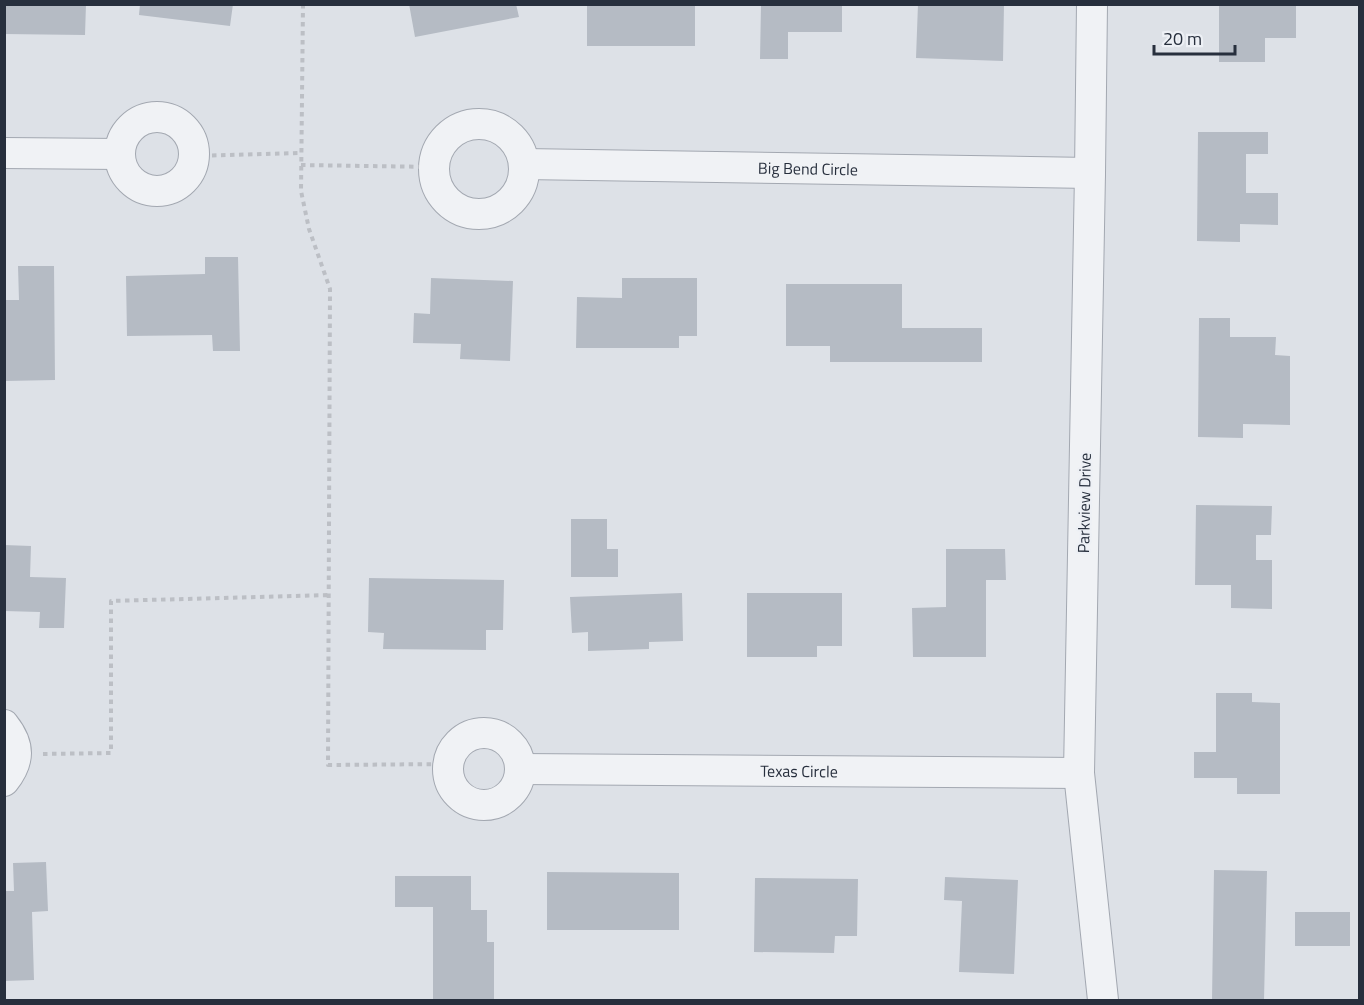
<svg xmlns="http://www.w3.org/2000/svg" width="1364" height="1005" viewBox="0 0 1364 1005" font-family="'Titillium Web',sans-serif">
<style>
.building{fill:#b5bbc4}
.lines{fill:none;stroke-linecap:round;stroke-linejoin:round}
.minor-casing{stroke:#a3a8b1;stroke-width:32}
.path{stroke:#bcbfc5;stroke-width:4;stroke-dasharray:4.5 4.5;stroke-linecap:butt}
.minor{stroke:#f0f2f5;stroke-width:30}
.labels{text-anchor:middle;stroke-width:4.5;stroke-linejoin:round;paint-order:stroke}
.street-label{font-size:16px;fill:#272f3d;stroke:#edf0f5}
</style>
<rect width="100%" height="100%" fill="#dde1e7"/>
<path class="building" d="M4,4H86L85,35L4,34Z
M140,4H233L230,26L139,15Z
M409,4H516L519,17L415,37Z
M587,4H695V46H587Z
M918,4H1004L1003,61L916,58Z
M1219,4H1296V38H1265V62H1219Z
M761,5H842V32H788V59H760Z
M1198,132H1268V154H1246V193H1278V225L1240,224V242L1197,241Z
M205,257H238L240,351H213L212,335L127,336L126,276L205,274Z
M18,266H54L55,380L5,381V300H19Z
M431,278L513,281L510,361L460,359L461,344L413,343L414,313L430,314Z
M622,278H697V336H679V348H576L577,297L622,298Z
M786,284H902V328H982V362H830V346H786Z
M1199,318H1230V337H1276L1275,355L1290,356V425L1243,424V438L1198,437Z
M1196,505L1272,506L1271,535H1256V560H1272V609L1231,608V585H1195Z
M571,519H607V549H618V577H571Z
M4,545L31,546L30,577L66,578L64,628H39L40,612L4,611Z
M946,549H1005L1006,580H986V657H913L912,608L946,607Z
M369,578L504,580L503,630H486V650L383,649L384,633L368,632Z
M682,593L683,641L649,642V649L588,651V632L572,633L570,597Z
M747,593H842V646H817V657H747Z
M1216,693H1252V702L1280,703V794H1237V778H1194V752H1216Z
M46,862L48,911L32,912L34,980L4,981V891H14L13,863Z
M1214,870L1267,871L1264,1000H1212Z
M547,872L679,873V930H547Z
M395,876H471V910H487V942H494V1000H433V907H395Z
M945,877L1018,880L1014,974L959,972L962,901L944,900Z
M755,878L858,879L857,936H835L834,953L754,952Z
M1295,912H1350V946H1295Z"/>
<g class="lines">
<g class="minor-casing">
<g id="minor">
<path d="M1092,4L1090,173L1079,773L1103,1000"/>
<circle cx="157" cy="154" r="37"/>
<circle cx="479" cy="169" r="45"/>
<path d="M4,153L120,154"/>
<path id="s1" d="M524,164L1090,173"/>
<path d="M4,725C20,745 20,761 4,781"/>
<circle cx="484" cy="769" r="36"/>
<path id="s2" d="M520,769L1079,773"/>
</g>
</g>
<path class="path" d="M303,4L301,191L309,229L330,289L328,765L448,764
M194,156L301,153
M301,165L434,167
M43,754L111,753V601L329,595"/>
<use href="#minor" class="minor"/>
</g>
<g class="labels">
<g class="street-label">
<text dy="6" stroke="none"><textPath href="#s1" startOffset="284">Big Bend Circle</textPath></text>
<text transform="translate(1084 503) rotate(-89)" y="6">Parkview Drive</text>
<text dy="6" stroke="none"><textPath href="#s2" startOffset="279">Texas Circle</textPath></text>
</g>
</g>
<rect width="1364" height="1005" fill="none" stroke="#272f3d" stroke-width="12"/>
<path d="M1154 45v9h81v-9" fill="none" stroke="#272f3d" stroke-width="3"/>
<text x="1163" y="45" font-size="18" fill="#272f3d" stroke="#edf0f5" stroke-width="4.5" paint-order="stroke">20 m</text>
</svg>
